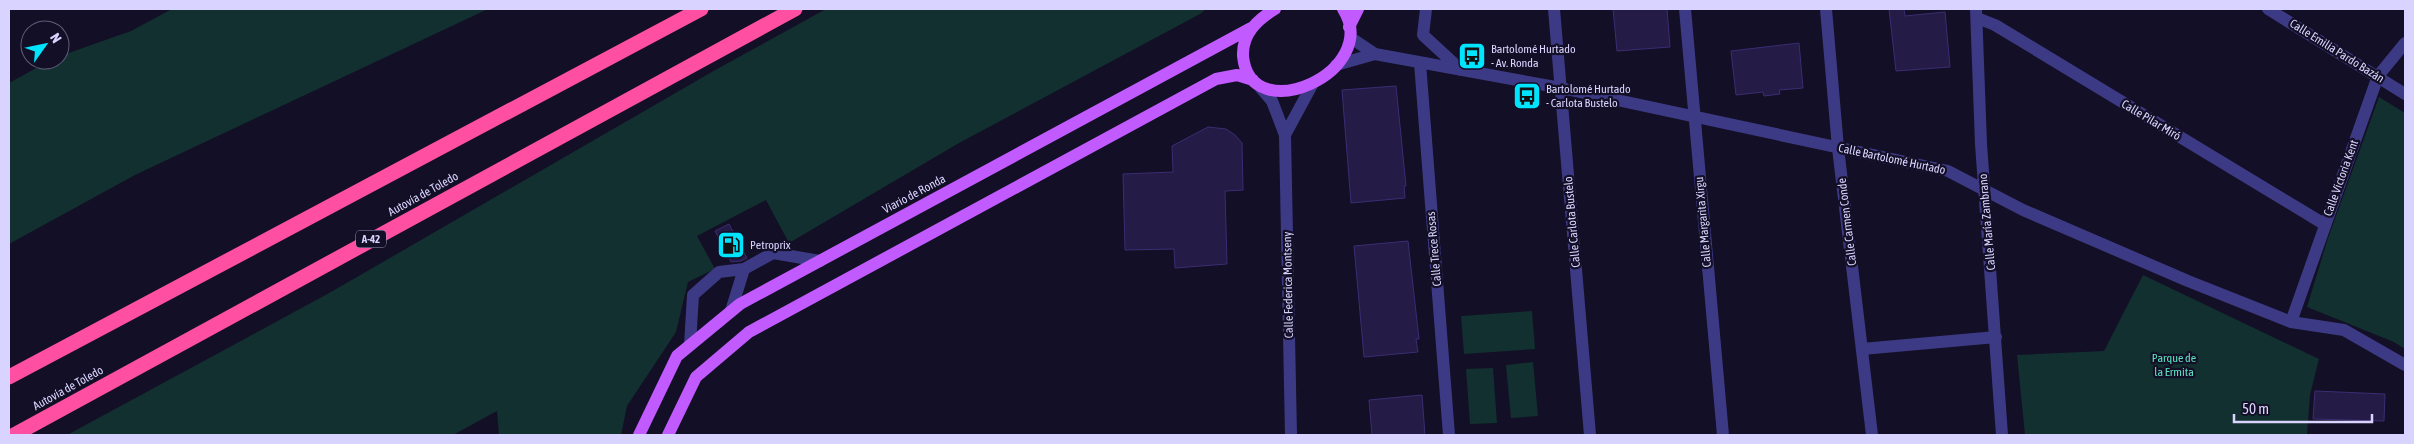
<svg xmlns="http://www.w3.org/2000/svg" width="2414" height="444" viewBox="0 0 2414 444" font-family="'Asap Condensed',sans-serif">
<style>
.green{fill:#12302f}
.building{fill:#241b47;stroke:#3b2d73}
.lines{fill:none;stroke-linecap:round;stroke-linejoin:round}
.minor{stroke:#3d3a85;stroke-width:12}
.major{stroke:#c25bff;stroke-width:12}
.highway{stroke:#ff4fa3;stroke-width:15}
.labels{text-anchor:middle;stroke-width:4.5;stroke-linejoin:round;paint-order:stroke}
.shield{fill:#130f26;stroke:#9e99be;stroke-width:1}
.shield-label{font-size:11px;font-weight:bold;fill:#d9d4ff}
.poi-label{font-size:12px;fill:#d9d4ff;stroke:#130f26;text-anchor:start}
.street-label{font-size:12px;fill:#d9d4ff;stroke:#130f26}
.park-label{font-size:12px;fill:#5fe0c0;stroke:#130f26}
</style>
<rect width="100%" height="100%" fill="#130f26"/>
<path class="green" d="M172,9H488L135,175L9,244V83L51,60H60V56L131,31Z
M826,9H1206L1200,14L959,143L789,243L766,200L697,236L715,269L688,282L676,332L627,406L621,435H499L497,411L453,435H67L331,292L717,69Z
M2379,97L2405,113V349L2394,342L2307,307L2328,238Z
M2143,275L2319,359L2310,395L2307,435H2025L2017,355L2104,351Z
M1532,311L1535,349L1464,354L1461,316Z
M1533,362L1538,416L1511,418L1506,365Z
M1493,368L1497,423L1470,424L1466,369Z"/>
<path class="building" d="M1613,9H1667L1670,47L1617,51Z
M1889,9H1904L1905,16L1945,12L1950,67L1896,71Z
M1799,43L1803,88L1779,90L1780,94L1764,96L1763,92L1736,95L1731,51Z
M1396,86L1406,186H1404L1405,198L1351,203L1342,90Z
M1208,127L1226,129L1235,135L1242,143L1243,190L1225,191L1227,264L1175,268L1174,249L1125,250L1123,174L1173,172L1172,146Z
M729,224L747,258L741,261L731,262L715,231Z
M1408,241L1419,339H1416L1418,352L1364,357L1354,246Z
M2315,391L2385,394L2384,421L2313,419Z
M1422,395L1425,435H1372L1369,400Z"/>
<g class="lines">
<path class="minor" d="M1426,9L1423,35L1461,70
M1554,9L1590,435
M1685,9L1723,435
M1826,9L1838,148L1872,435
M1976,9L1981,144L2002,435
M2268,9L2405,94
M1977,18L1995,25L2324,224
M1351,38L1375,54L1561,88L1948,171L2023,210L2188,281L2291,322L2344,330L2405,365
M1420,63L1449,435
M1336,65L1375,54
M1260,87L1272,101L1285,135L1291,435
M1285,135L1312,85
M731,311L744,269L773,253L820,261
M2291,322L2378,76L2405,43
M690,345L693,295L719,272L744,269
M1862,349L1996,337"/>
<path class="major" d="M1275,9C1257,20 1242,34 1243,56C1250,131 1383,71 1343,9
M1349,27L1358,9
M639,435L677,356L740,304L1251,28
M668,435L696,377L749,332L1216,79L1237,75L1253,80"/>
<path class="highway" d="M9,377L701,9
M14,435L795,9"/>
</g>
<defs>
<g id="bus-square" transform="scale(1.4375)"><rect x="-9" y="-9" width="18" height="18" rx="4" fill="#00e5ff" stroke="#130f26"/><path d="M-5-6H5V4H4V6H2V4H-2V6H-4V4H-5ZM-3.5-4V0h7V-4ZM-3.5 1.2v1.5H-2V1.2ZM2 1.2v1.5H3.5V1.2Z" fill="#111"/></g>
<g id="fuel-square" transform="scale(1.4375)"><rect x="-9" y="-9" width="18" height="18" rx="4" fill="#00e5ff" stroke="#130f26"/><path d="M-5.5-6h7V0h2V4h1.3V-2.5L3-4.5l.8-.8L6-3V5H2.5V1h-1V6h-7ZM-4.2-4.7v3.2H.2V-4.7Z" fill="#111"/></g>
</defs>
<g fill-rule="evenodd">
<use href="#bus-square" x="1472" y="56"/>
<use href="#bus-square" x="1527" y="96"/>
<use href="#fuel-square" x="731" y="245"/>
</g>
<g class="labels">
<rect class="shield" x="356" y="230.5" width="30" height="17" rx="4"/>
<g class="shield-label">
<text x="371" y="243">A-42</text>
</g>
<g class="poi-label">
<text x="1491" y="53">Bartolomé Hurtado<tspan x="1491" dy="14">- Av. Ronda</tspan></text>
<text x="1546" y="93">Bartolomé Hurtado<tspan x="1546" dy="14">- Carlota Bustelo</tspan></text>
<text x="750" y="249">Petroprix</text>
</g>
<g class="street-label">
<text transform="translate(2337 51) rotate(32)" y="4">Calle Emilia Pardo Bazán</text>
<text transform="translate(2151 120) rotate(31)" y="4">Calle Pilar Miró</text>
<text transform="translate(1892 159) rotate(12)" y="4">Calle Bartolomé Hurtado</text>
<text transform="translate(2341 178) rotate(-70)" y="4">Calle Victoria Kent</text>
<text transform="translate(423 194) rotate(-29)" y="4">Autovía de Toledo</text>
<text transform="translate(914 194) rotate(-28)" y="4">Viario de Ronda</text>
<text transform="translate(1572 222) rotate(-95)" y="4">Calle Carlota Bustelo</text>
<text transform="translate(1703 222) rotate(-95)" y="4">Calle Margarita Xirgu</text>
<text transform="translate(1847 222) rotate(-97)" y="4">Calle Carmen Conde</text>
<text transform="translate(1987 222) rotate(-95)" y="4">Calle María Zambrano</text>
<text transform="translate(1434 249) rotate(-95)" y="4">Calle Trece Rosas</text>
<text transform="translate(1288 285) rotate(-91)" y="4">Calle Federica Montseny</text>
<text transform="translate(68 388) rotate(-29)" y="4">Autovía de Toledo</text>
</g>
<g class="park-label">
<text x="2174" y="362">Parque de<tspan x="2174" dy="14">la Ermita</tspan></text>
</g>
</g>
<rect width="2414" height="444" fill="none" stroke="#d9d4ff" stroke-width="20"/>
<g transform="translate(45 45) rotate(57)"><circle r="24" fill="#130f26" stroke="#625e7d"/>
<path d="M0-4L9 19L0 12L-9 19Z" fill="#00e5ff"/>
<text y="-8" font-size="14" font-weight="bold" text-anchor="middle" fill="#d9d4ff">N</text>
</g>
<path d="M2234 414v8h138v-8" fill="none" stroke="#d9d4ff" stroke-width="2.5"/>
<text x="2242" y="414" font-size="15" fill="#d9d4ff" stroke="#130f26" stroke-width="4" paint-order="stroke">50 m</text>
</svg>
